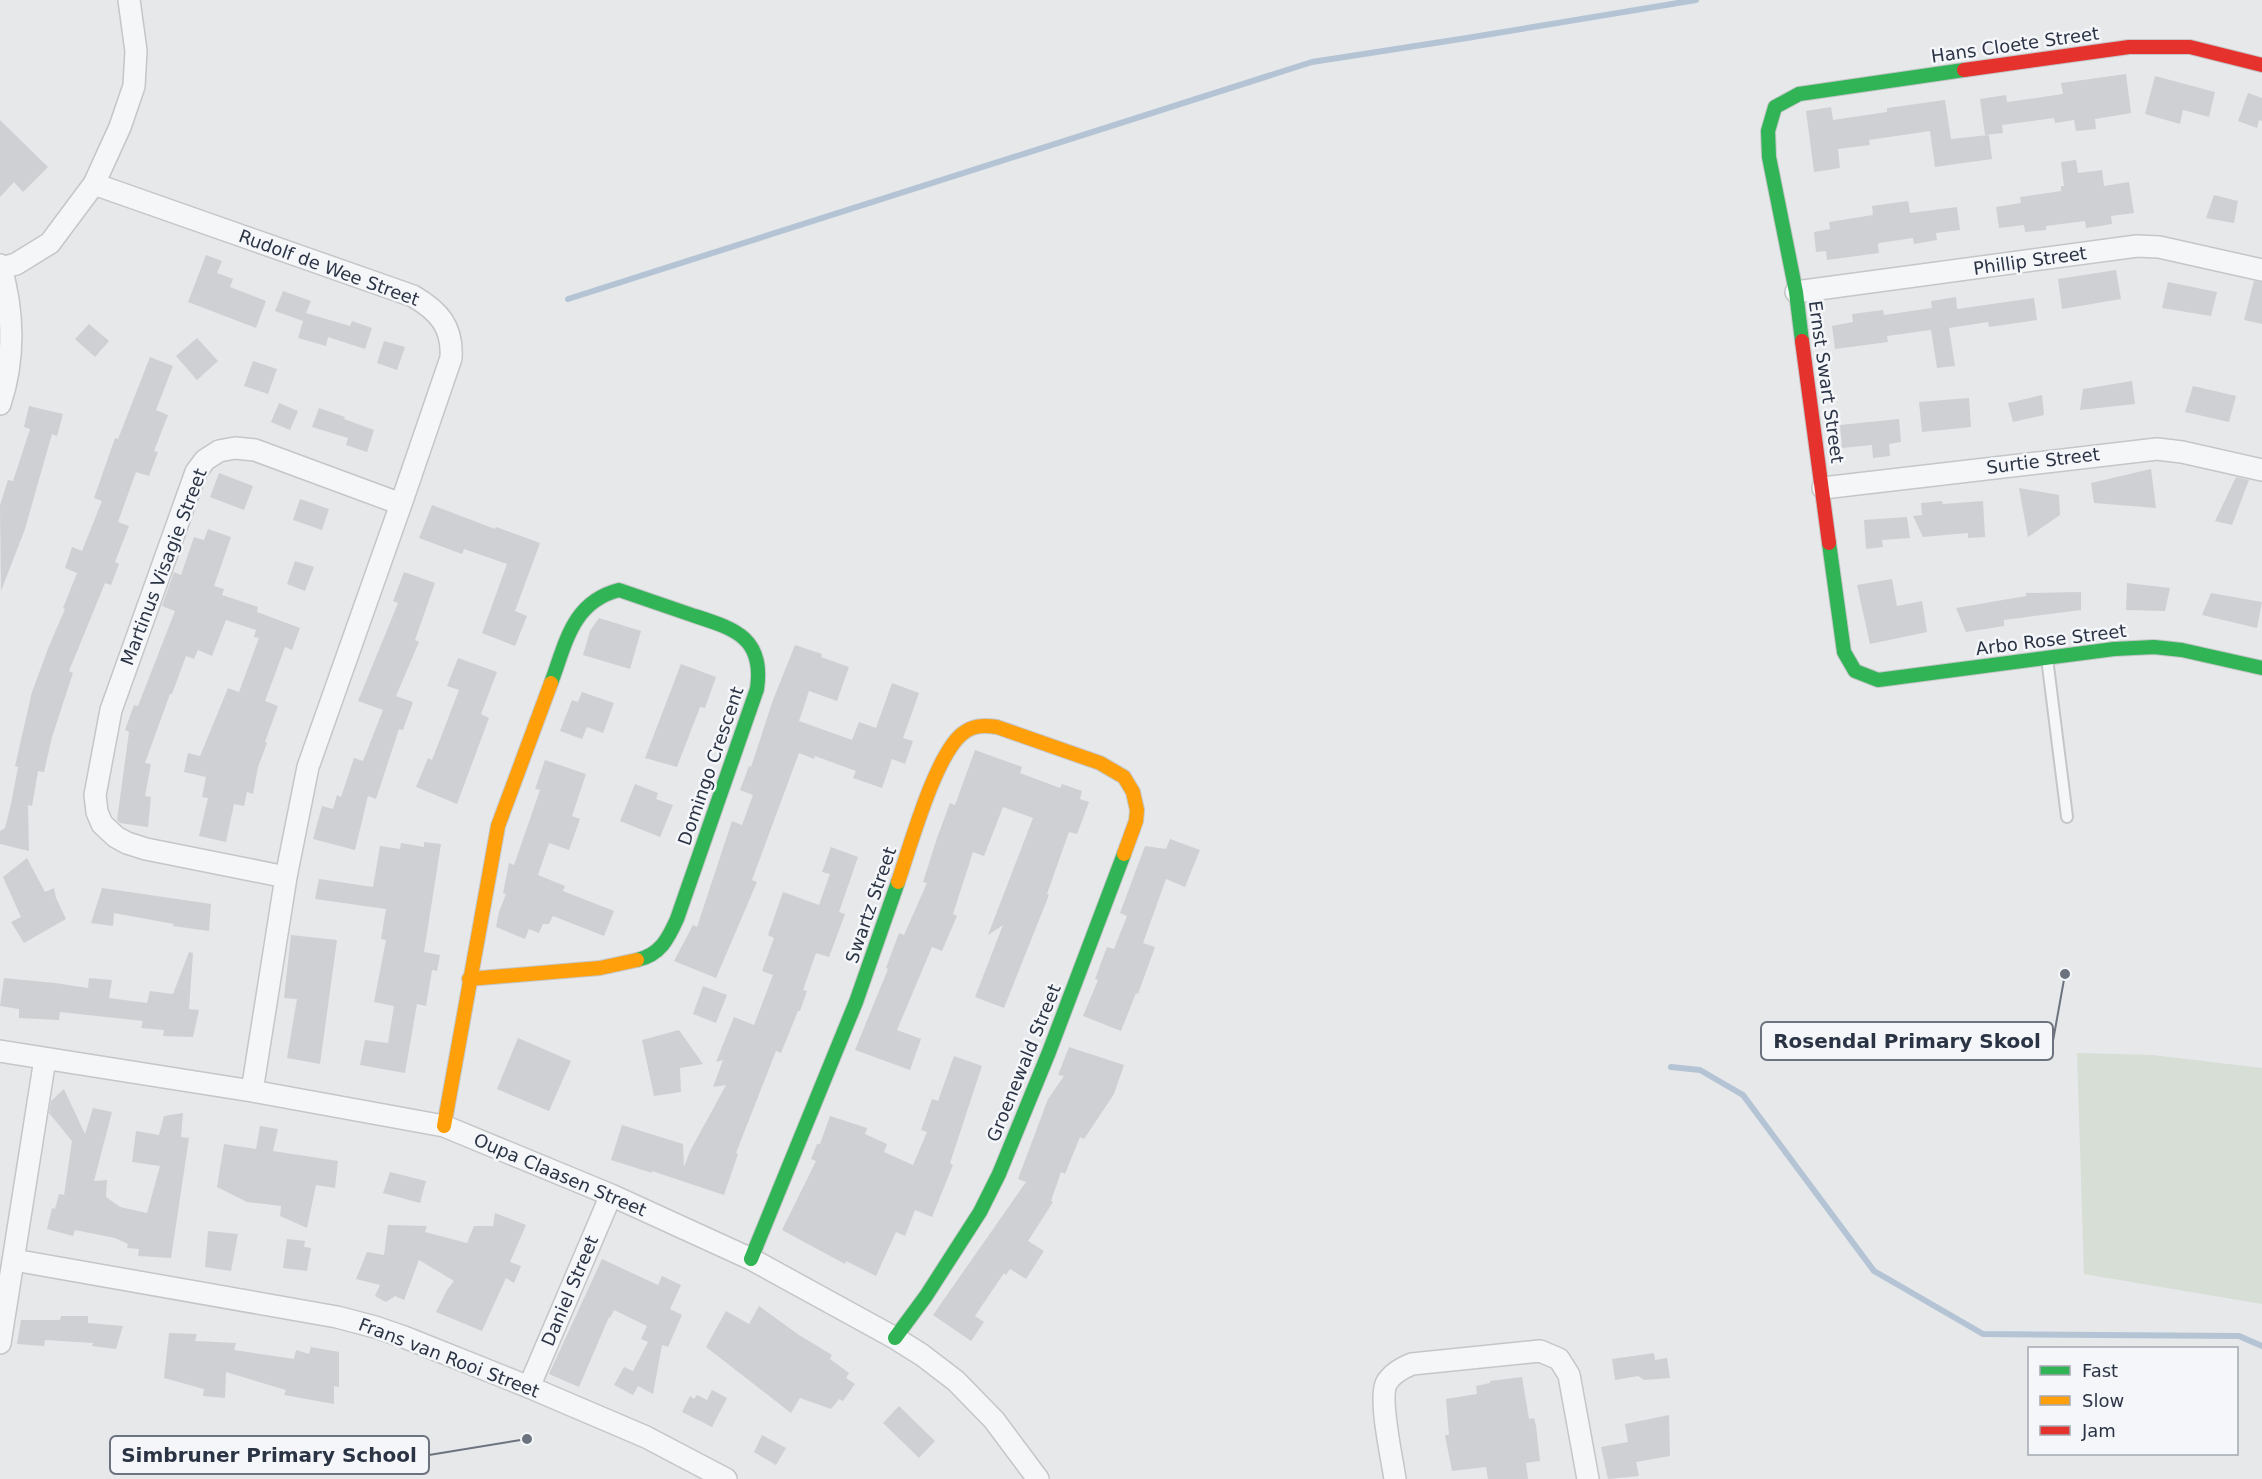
<svg xmlns="http://www.w3.org/2000/svg" width="2262" height="1479" viewBox="0 0 2262 1479" font-family="'DejaVu Sans',sans-serif">
<style>
.green{fill:#d6ded6}
.lines{fill:none;stroke-linecap:round;stroke-linejoin:round}
.stream{stroke:#b4c4d5;stroke-width:6}
.building{fill:#ced0d3}
.lane-casing{stroke:#c4c6c8;stroke-width:14}
.street-casing{stroke:#c4c6c8;stroke-width:24}
.fast-casing{stroke:#c4c6c8;stroke-width:16}
.slow-casing{stroke:#c4c6c8;stroke-width:16}
.jam-casing{stroke:#c4c6c8;stroke-width:16}
.lane{stroke:#f5f6f7;stroke-width:10}
.street{stroke:#f5f6f7;stroke-width:21}
.fast{stroke:#30b455;stroke-width:14}
.slow{stroke:#ff9f0a;stroke-width:14}
.jam{stroke:#e5322d;stroke-width:14}
.labels{text-anchor:middle;stroke-width:5;stroke-linejoin:round;paint-order:stroke}
.street-label{font-size:18px;fill:#2b3445;stroke:#f4f6f9}
.leader{fill:none;stroke:#6c737f;stroke-width:2}
.callout-dot{fill:#6c737f;stroke:#f4f6f9;stroke-width:2}
.callout{fill:#f4f6f9;stroke:#6c737f;stroke-width:2}
.callout-label{font-size:20px;text-anchor:middle;font-weight:bold;fill:#2b3445}
</style>
<rect width="100%" height="100%" fill="#e6e8ea"/>
<path class="green" d="M2077,1053L2152,1055L2262,1068V1304L2084,1274Z"/>
<g class="lines">
<path class="stream" d="M568,299L1312,62L1467,38L1696,0
M1671,1067L1700,1070L1743,1095L1874,1271L1983,1334L2239,1336L2262,1346"/>
</g>
<path class="building" d="M2126,74L2131,113L2095,119L2096,129L2076,131L2074,120L2055,123L2054,118L2002,125L2003,133L1985,135L1980,99L2006,95L2007,102L2063,94L2061,83Z
M2155,76L2215,92L2209,117L2183,110L2180,124L2145,114Z
M2248,93L2262,98V121L2259,120L2257,128L2238,121Z
M1945,100L1951,139L1989,135L1992,159L1935,167L1930,131L1869,140L1870,145L1838,149L1840,168L1814,172L1806,111L1831,107L1833,120L1887,112V108Z
M0,120L48,167L23,192L14,182L0,197Z
M2076,160L2078,173L2102,170L2104,186L2129,182L2134,213L2111,216L2112,224L2086,228L2085,221L2046,226V230L2025,232L2024,225L1999,228L1996,207L2021,203L2020,197L2061,191V186H2064L2061,162Z
M2214,195L2238,201L2234,223L2206,218Z
M1908,201L1910,213L1957,207L1960,230L1936,233L1937,240L1914,244L1913,238L1879,243L1878,245L1879,253L1827,260L1826,251L1816,252L1814,232L1830,229L1829,222L1873,215L1872,206Z
M206,255L222,261L217,273L233,279L230,287L266,301L256,328L188,302Z
M2116,270L2121,299L2062,309L2058,279Z
M2254,281L2262,282V324L2244,320Z
M2168,282L2217,292L2211,316L2162,308Z
M283,291L311,301L306,313L350,326L352,321L372,328L365,349L328,337L326,346L298,338L303,321L275,311Z
M1956,297L1957,309L2034,298L2037,320L1989,327L1988,322L1949,328L1955,366L1937,368L1931,330L1887,336L1888,342L1835,349L1832,326L1853,322L1852,314L1883,310L1884,315L1932,308L1931,301Z
M89,324L109,341L95,357L75,339Z
M197,338L218,361L197,380L176,356Z
M384,341L405,347L397,370L377,363Z
M150,357L173,366L156,410L168,415L154,451L158,452L149,476L136,472L118,522L129,526L115,562L119,564L111,585L105,583L69,671L73,673L52,737L44,772L38,771L32,806L28,805L29,851L0,844V831L5,828L11,804L18,767L15,766L32,692L49,646L65,609L63,608L77,573L65,568L72,547L82,551L102,501L94,498L115,438L118,439Z
M253,361L277,369L268,394L244,386Z
M2132,381L2135,404L2080,410L2083,389Z
M2193,386L2236,396L2229,422L2185,412Z
M2042,395L2044,415L2013,422L2008,403Z
M1969,398L1971,427L1922,432L1919,402Z
M279,403L298,411L290,430L271,422Z
M29,406L63,414L57,436L52,434L25,529L1,591L0,505L8,480L13,481L30,429L24,427Z
M319,408L345,417L344,419L374,430L367,452L346,445L348,438L312,427Z
M1899,419L1901,442L1889,444L1890,456L1873,458L1872,445L1842,448L1840,425Z
M2151,469L2156,508L2094,503L2091,483Z
M219,473L253,486L244,510L210,497Z
M2236,477L2249,480L2232,525L2215,521Z
M2019,488L2059,495L2060,515L2028,537Z
M300,499L329,509L322,530L293,520Z
M1942,501L1943,504L1983,501L1985,537L1968,538V533L1923,537L1913,516L1922,515L1921,503Z
M432,505L495,529L496,527L540,543L515,611L527,616L515,646L482,633L507,564L464,549L462,554L419,538Z
M1907,517L1910,538L1882,540L1883,547L1866,549L1864,520Z
M208,529L231,537L214,586L224,589L222,595L258,607L257,612L300,628L292,650L285,647L265,701L278,706L265,742L267,743L258,767L253,794L247,792L244,806L234,804L226,842L199,836L208,798L202,797L206,777L184,772L188,753L200,756L228,688L239,692L259,638L254,637L256,630L226,620L212,656L198,650L194,659L186,656L172,694H170L145,763L151,764L145,796L151,797L148,827L120,823L117,820L129,732L125,730L134,705L138,706L175,611L162,606L174,572L181,575L194,537L204,540Z
M295,561L314,567L305,591L287,584Z
M404,572L435,583L415,640L419,642L396,696L413,702L403,730L399,729L376,799L368,796L355,850L313,839L322,806L333,809L337,795L341,797L354,758L363,761L383,710L358,701L398,603L393,601Z
M1892,579L1897,606L1922,601L1927,632L1870,644L1857,585Z
M2127,583L2170,588L2165,611L2126,610Z
M2081,592V610L2004,620V626L1966,632L1956,608L2026,596V593Z
M2211,593L2262,602L2257,628L2202,615Z
M599,618L641,631L630,669L583,655L590,631Z
M795,645L822,654L821,657L849,667L837,701L809,691L799,721L852,740L859,722L876,728L892,683L919,693L903,738L913,741L905,764L892,759L882,788L853,778L856,771L815,756L814,759L799,753L752,880L757,882L716,978L674,961L693,925L697,927L732,821L742,825L753,795L740,790L749,766L751,767L773,700Z
M458,658L497,672L481,714L489,718L457,804L416,787L428,758L432,760L459,690L447,686Z
M681,664L716,677L705,708L700,707L677,767L645,758Z
M582,692L614,703L603,733L587,727L582,739L560,731L572,700L578,702Z
M975,750L1022,767L1020,773L1060,788L1062,784L1082,791L1080,799L1089,802L1077,834L1069,832L1047,894L1049,895L1004,1008L975,997L1003,925L988,935L1033,818L1003,807L984,856L973,852L953,914L957,916L942,951L932,947L897,1030L921,1039L910,1070L855,1050L888,969L886,968L899,933L904,935L927,883L923,882L937,838L950,803L955,805Z
M545,760L586,774L572,816L580,819L569,850L549,843L538,875L565,886L563,891L614,911L604,936L553,916L549,924H543L539,933L529,929L525,939L496,927L499,912L506,894L503,893L509,863L514,865L540,790L535,789Z
M635,784L658,793L656,799L673,805L660,837L620,821Z
M1170,839L1200,850L1185,887L1166,879L1143,943L1155,947L1138,994L1136,993L1121,1031L1083,1016L1098,980L1095,979L1107,947L1114,949L1127,916L1120,913L1145,846L1166,849Z
M424,842L441,844L424,952L440,955L437,971L432,970L426,1006L417,1004L405,1073L360,1065L365,1040L388,1043L394,1006L374,1002L386,940L381,939L386,909L315,899L319,879L373,887L380,846L400,849L401,843L424,847Z
M831,847L858,857L839,912L845,914L829,957L816,953L803,990L807,991L800,1011H798L781,1053L776,1051L736,1153L738,1154L724,1195L652,1171V1173L611,1160L622,1125L683,1144L684,1167L690,1151L726,1085L713,1087L723,1060L716,1062L734,1017L754,1025L773,975L762,971L774,938L768,935L783,892L819,905L830,874L822,872Z
M27,858L45,892L54,888L56,898L66,919L24,943L11,922L21,917L3,877Z
M102,888L211,904L209,931L173,926L174,924L114,913L113,926L91,923Z
M291,935L337,940L320,1064L287,1058L297,999L284,998Z
M189,952L193,953L189,1009L199,1010L193,1037L163,1036L164,1030L141,1028L143,1021L60,1012L59,1020L19,1018V1009L0,1006L4,978L55,983L88,988L89,978L112,980L109,998L147,1003L150,991L173,994Z
M703,986L727,995L716,1023L693,1014Z
M679,1030L703,1064L680,1068L681,1092L654,1096L642,1040Z
M518,1038L571,1061L549,1111L497,1089Z
M1069,1047L1124,1065L1114,1094L1084,1139L1080,1137L1065,1174L1061,1172L1051,1201L1053,1202L1028,1241L1044,1251L1026,1279L1010,1269L1006,1275L1004,1273L975,1316L984,1322L971,1341L933,1315L1026,1182L1018,1179L1048,1099L1064,1076L1058,1075Z
M954,1056L982,1066L950,1163L953,1165L932,1217L915,1210L905,1236L896,1232L876,1276L846,1261L845,1264L782,1230L816,1161L811,1159L817,1144H820L830,1116L867,1128L865,1134L887,1144L884,1152L913,1165L927,1132L921,1130L932,1099L938,1101Z
M64,1089L85,1134L93,1108L112,1112L94,1181L107,1180L106,1197L120,1207L147,1213L160,1166L132,1162L136,1131L159,1135L164,1116L183,1113L181,1137L189,1138L171,1258L138,1256L139,1249L127,1248L128,1244L115,1238L75,1230L73,1236L47,1229L52,1208L55,1209L59,1194L64,1195L72,1141L49,1113L51,1101Z
M260,1126L278,1129L273,1151L338,1161L335,1188L316,1185L307,1228L280,1216L281,1206L247,1202L217,1187L224,1144L256,1149Z
M390,1172L426,1181L420,1203L383,1193Z
M495,1213L526,1225L510,1262L521,1266L514,1283L506,1278L482,1331L436,1312L447,1290L454,1281L419,1260L404,1300L395,1296L386,1302L375,1296L380,1285L356,1279L367,1252L384,1255L388,1225L427,1226L425,1232L467,1243L474,1226H493Z
M208,1231L238,1234L231,1271L205,1267Z
M287,1239L305,1241L304,1247L311,1248L307,1271L283,1268Z
M602,1259L658,1285L662,1276L681,1285L670,1309L682,1315L668,1347L662,1345L653,1394L638,1386L633,1395L614,1385L624,1367L633,1371L648,1342L641,1339L647,1326L614,1310L610,1318L609,1317L579,1387L549,1374Z
M759,1306L799,1335L832,1355L830,1359L849,1373L846,1378L855,1384L843,1401L839,1399L831,1409L800,1398L791,1413L706,1347L726,1311L749,1324Z
M61,1316H88V1323L123,1326L116,1349L92,1346L93,1343L45,1340L44,1346L17,1344L21,1320H60Z
M169,1333L197,1334L195,1341L236,1343L234,1350L294,1359L296,1350L309,1354L311,1347L339,1352V1387L334,1386V1404L284,1395L286,1390L226,1372L225,1398L203,1396L204,1389L164,1378Z
M1654,1353L1655,1360L1667,1358L1670,1378L1644,1380L1638,1376L1615,1380L1612,1359Z
M1522,1377L1529,1419L1534,1418L1536,1426L1540,1461L1526,1463L1528,1479H1488L1486,1467L1452,1471L1445,1435H1449L1446,1399L1477,1394L1476,1386L1490,1383V1381Z
M712,1390L727,1398L712,1427L682,1412L690,1396L694,1399L697,1395L707,1400Z
M899,1406L935,1441L919,1458L883,1423Z
M1669,1415L1670,1456L1636,1462L1639,1476L1608,1479L1601,1447L1628,1442L1625,1424Z
M762,1435L786,1448L776,1465L754,1452Z"/>
<g class="lines">
<g class="lane-casing">
<path id="lane" d="M2047,658L2067,817"/>
</g>
<g class="street-casing">
<path id="street" d="M94,184L413,296C439,311 453,327 451,358L401,504L308,767L286,877L252,1091
M0,265C14,310 15,359 0,404
M1,268L16,264L50,243L94,184L120,127L134,86L136,51L129,0
M1796,292L2137,246L2159,247L2262,270
M1823,488L2157,449L2182,452L2262,470
M286,877L146,849L127,843L116,837L102,824L97,812L95,795L111,710L196,472L205,460L219,451L235,448L255,450L401,504
M0,1051L252,1091L444,1126L611,1195L751,1259L895,1338L922,1355L956,1381L994,1420L1038,1479
M14,1260L337,1317L375,1327L404,1337L529,1387L646,1437L726,1479
M0,1343L45,1059
M529,1387L611,1195
M1395,1479C1392,1458 1379,1401 1386,1384C1391,1374 1402,1368 1412,1364L1540,1351L1559,1359L1569,1375L1588,1479"/>
</g>
<g class="fast-casing">
<path id="fast" d="M1802,341L1796,292L1769,157L1768,131L1775,107L1799,94L1964,70
M1829,543L1844,652L1855,671L1878,680L2114,649L2154,647L2182,650L2262,668
M551,683C566,643 572,602 619,590C642,598 666,606 689,614C731,628 765,635 757,689L677,919C668,939 660,955 637,960
M751,1259L856,1002L898,882
M895,1338L926,1296L980,1212L999,1174L1049,1052L1124,854"/>
</g>
<g class="slow-casing">
<path id="slow" d="M898,882C910,847 935,756 962,734C973,725 984,725 997,727L1100,763L1124,777L1133,792L1137,810L1136,821L1124,854
M469,979L600,968L637,960
M444,1126L498,826L551,683"/>
</g>
<g class="jam-casing">
<path id="jam" d="M1964,70L2129,47H2190L2262,65
M1802,341L1829,543"/>
</g>
<use href="#lane" class="lane"/>
<use href="#street" class="street"/>
<use href="#fast" class="fast"/>
<use href="#slow" class="slow"/>
<use href="#jam" class="jam"/>
</g>
<g class="labels">
<g class="street-label">
<text transform="translate(2015 45) rotate(-8)" y="6">Hans Cloete Street</text>
<text transform="translate(2030 261) rotate(-8)" y="6">Phillip Street</text>
<text transform="translate(329 268) rotate(20)" y="6">Rudolf de Wee Street</text>
<text transform="translate(1826 382) rotate(82)" y="6">Ernst Swart Street</text>
<text transform="translate(2043 461) rotate(-7)" y="6">Surtie Street</text>
<text transform="translate(164 567) rotate(-69)" y="6">Martinus Visagie Street</text>
<text transform="translate(2051 640) rotate(-7)" y="6">Arbo Rose Street</text>
<text transform="translate(711 766) rotate(-71)" y="6">Domingo Crescent</text>
<text transform="translate(871 905) rotate(-71)" y="6">Swartz Street</text>
<text transform="translate(1024 1063) rotate(-68)" y="6">Groenewald Street</text>
<text transform="translate(560 1175) rotate(23)" y="6">Oupa Claasen Street</text>
<text transform="translate(570 1291) rotate(-67)" y="6">Daniel Street</text>
<text transform="translate(449 1358) rotate(21)" y="6">Frans van Rooi Street</text>
</g>
</g>
<path class="leader" d="M2065 974L2053 1041M527 1439L429 1455"/>
<g class="callout-dot">
<circle cx="2065" cy="974" r="6"/>
<circle cx="527" cy="1439" r="6"/>
</g>
<g class="callout">
<rect x="1761" y="1022" width="292" height="38" rx="6"/>
<rect x="110" y="1436" width="319" height="38" rx="6"/>
</g>
<g class="callout-label">
<text x="1907" y="1048">Rosendal Primary Skool</text>
<text x="269" y="1462">Simbruner Primary School</text>
</g>
<rect x="2028" y="1347" width="210" height="108" fill="#f4f6f9" stroke="#a4a8b1" stroke-width="1.5"/>
<rect x="2040" y="1366" width="30" height="9" fill="#30b455" stroke="#a4a8b1" stroke-width="1.5"/>
<text x="2082" y="1377" font-size="18" fill="#2b3445">Fast</text>
<rect x="2040" y="1396" width="30" height="9" fill="#ff9f0a" stroke="#a4a8b1" stroke-width="1.5"/>
<text x="2082" y="1407" font-size="18" fill="#2b3445">Slow</text>
<rect x="2040" y="1426" width="30" height="9" fill="#e5322d" stroke="#a4a8b1" stroke-width="1.5"/>
<text x="2082" y="1437" font-size="18" fill="#2b3445">Jam</text>
</svg>
